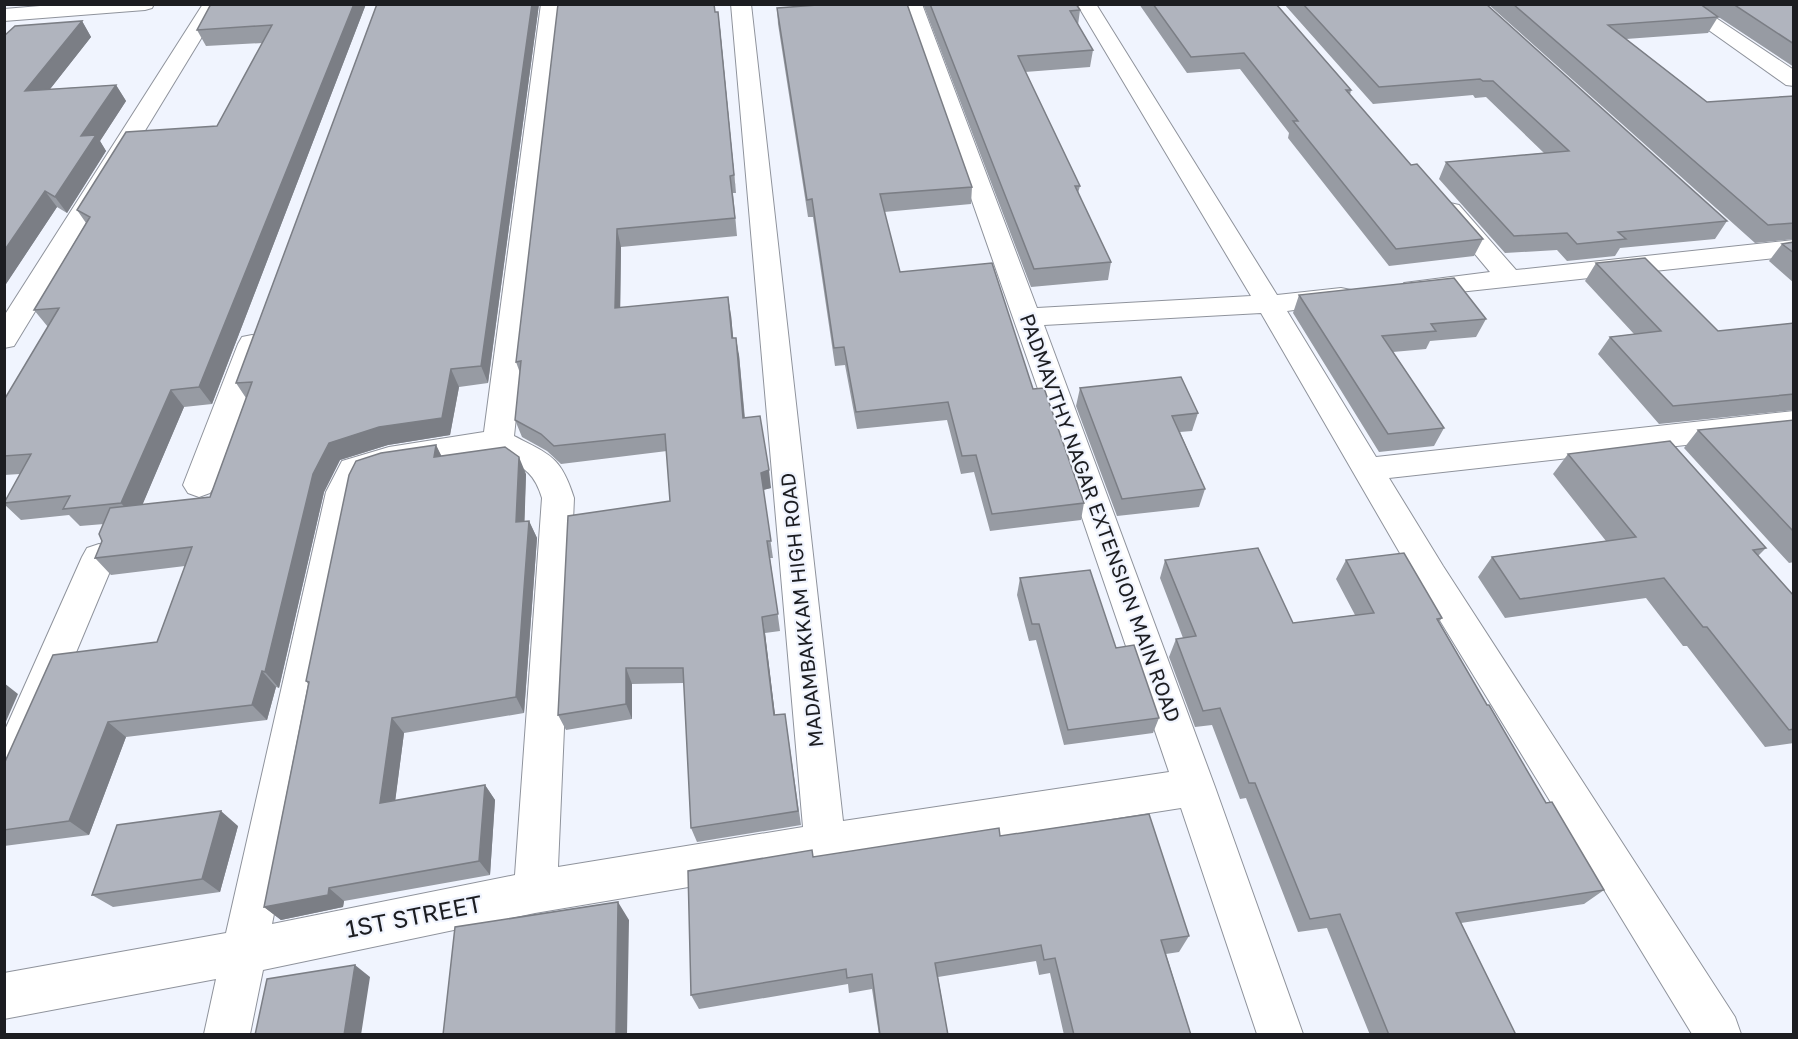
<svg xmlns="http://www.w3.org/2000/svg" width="1798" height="1039" viewBox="0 0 1798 1039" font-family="'Golos Text',sans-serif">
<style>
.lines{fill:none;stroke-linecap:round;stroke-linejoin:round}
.minor-casing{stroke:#8f939c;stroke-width:2}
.minor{fill:#fff;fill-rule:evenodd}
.wall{fill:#979ba3}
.shaded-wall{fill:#7b7e85}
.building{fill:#b0b4be;stroke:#7b7e85;stroke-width:1.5}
.labels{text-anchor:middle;stroke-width:4.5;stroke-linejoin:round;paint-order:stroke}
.street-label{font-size:20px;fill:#1c1d21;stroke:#f0f4fe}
.near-street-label{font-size:24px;fill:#1c1d21;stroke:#f0f4fe}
</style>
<rect width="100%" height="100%" fill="#f0f4fe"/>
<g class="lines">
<g class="minor-casing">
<path id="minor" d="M64,4H154L152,8L145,10L4,21V9Z
M203,4H222L14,346L4,348V316Z
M541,4H561L514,436C551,455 561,457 574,498L558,867L803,827L731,4H751L843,821L1169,772L1038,389L903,4H922L1037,308L1251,296L1077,4H1096L1277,295L1341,288L1351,290L1355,296L1351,302L1287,311L1376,457L1794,411V433L1389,478L1443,566L1735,1017L1741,1034H1692L1419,586L1261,313L1044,325L1215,787L1303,1034H1257L1181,808L825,864L535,913L263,970L250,1034H204L216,979L4,1019V973L226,933L326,492L342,461L389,447L484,432ZM494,453C520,467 533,468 542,498L515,875L272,924L358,492L365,477L390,469Z
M1672,4H1695L1794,70V86L1786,85Z
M1450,203L1459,205L1516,270L1794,240V256L1413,297L1404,295L1400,289L1404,283L1490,272L1438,210L1441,205Z
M252,335L262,337L266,344L215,485L210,493L199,497L188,493L183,485L238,344L242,337Z
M99,544L111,548L116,557L18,791L4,796V732L82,557L87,548Z"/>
</g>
<use href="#minor" class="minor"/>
</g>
<path class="wall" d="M366,4L212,404L184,407L142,505L210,497L246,398L236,383L377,4H539L488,383L459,387L450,435L388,445L340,460L324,492L279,688L276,687L267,720L126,737L89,835L4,846V764L157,642L185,566L111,575L95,558L102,541L104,524L80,526L69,515L21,520L4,504L20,474L4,475V400L48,327L34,310L86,223L77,210L217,126L263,43L206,46L197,30Z
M923,4H1076L1080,10L1078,25L1093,50L1090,67L1025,72L1080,186L1078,193L1111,262L1108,280L1031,287Z
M1139,4H1276L1351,90L1350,95L1411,165L1483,239L1474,256L1389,266L1288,138L1289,133L1240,69L1187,73Z
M1284,4H1486L1727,221L1715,239L1620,248L1615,256L1567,261L1557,250L1505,253L1439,179L1446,162L1544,153L1486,97L1475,98L1473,95L1373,104Z
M1488,4H1794V67L1714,14L1718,17L1708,33L1626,39L1707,102L1794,96V239L1755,243Z
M777,8L972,187L971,204L884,212L900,272L1033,389L1084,503L1081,520L990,531L974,472L961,474L947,420L857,429L845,365L835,366L813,217H808L778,24Z
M716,12L720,28L736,193H733L737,236L621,247L620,308L731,315L733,338L739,355L745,418L771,488L763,490L773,558H770L780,631L765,633L775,715L785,714L801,825L697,842L691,828L684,683L632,684V719L566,730L558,715L670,501L667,451L561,464L547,451L522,437L515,420L520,373L516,362Z
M82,21L91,37L50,89L116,85L126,101L100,141L106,151L67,213L57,207L4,287V36Z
M1794,242V283L1769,261L1782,244Z
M1596,263L1718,331L1794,323V410L1659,424L1598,354L1610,337L1634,334L1585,281Z
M1299,295L1486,319L1476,337L1430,341L1426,349L1393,352L1444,428L1434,446L1379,452L1293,313Z
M1080,388L1198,413L1192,431L1180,432L1205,489L1199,507L1117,516L1076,406Z
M1794,420V562L1789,563L1684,448L1698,430Z
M436,445L441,456L526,474L524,521H529L537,538L524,713L404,733L395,801L485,785L495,800L490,875L344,901L343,907L281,920L264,907L308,684L306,681Z
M1568,454L1766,548L1758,556L1794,596V743L1765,747L1687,646H1683L1646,598L1505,618L1478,577L1492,557L1606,541L1553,474Z
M1165,560L1293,623L1355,615L1336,579L1346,560L1442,618L1439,622L1487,705L1546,803L1604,890L1584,904L1461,923L1516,1035H1370L1327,928L1298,932L1246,798L1240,799L1212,725L1195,727L1169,657L1176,639L1183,638L1160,578Z
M1020,578L1116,648L1159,718L1153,733L1064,745L1036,640L1029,641L1017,595Z
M238,826L220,892L113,907L92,895Z
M1000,836L1189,936L1179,952L1166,954L1191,1035H1064L1050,973L1039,975L1036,961L938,977L948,1035H879L872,989L849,993L848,984L699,1009L691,995L813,857Z"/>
<path class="shaded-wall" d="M354,4H366L212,404L199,387Z
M532,4H539L488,383L481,366Z
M718,12L720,28L736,193L734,175Z
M82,21L91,37L36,107L25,91Z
M116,85L126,101L100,141L106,151L67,213L55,197L81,136Z
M45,191L57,207L4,287V251Z
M617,229L621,247L620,326L615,308Z
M728,297L731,315L735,356L732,338Z
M736,338L739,355L746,435L743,418Z
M451,369L459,387L450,435L388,445L340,460L324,492L279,688L265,672L313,474L329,443Z
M171,390L184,407L136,520L121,503Z
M436,445L445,463L434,457Z
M519,457L526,474L524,540L516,522Z
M769,470L771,488L763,490L761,473Z
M529,521L537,538L524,713L516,697Z
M762,617L765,633L777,731L774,715Z
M626,668L632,684V719L626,704Z
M262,671L276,687L267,720L252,705Z
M4,683L18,694L4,726Z
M392,718L404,733L393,818L380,803Z
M108,722L126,737L89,835L69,821Z
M485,785L495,800L490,875L479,861Z
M221,811L238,826L220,892L202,879Z
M329,888L344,901L343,907L281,920L264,907Z
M618,902L629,920L627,1035H616Z
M355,965L370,977L361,1035H344Z"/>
<path class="building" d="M211,4H354L199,387L171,390L121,503L63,509L70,496L4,503L31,454L4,456V400L59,308L34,310L90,217L77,210L126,132L217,126L272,25L197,30Z
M377,4H532L481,366L451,369L442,418L379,427L329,443L313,474L265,672L262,671L252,705L108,722L69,821L4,830V764L53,655L157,642L192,547L95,558L102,541L99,534L110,508L210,497L252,382L236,383Z
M558,4H714L715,12H718L734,175L730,176L735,218L617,229L615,308L728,297L732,338H736L743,418L760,416L769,470L761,473L771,541H767L778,614L762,617L774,715L785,714L798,811L691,828L683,668H626V704L558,715L568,516L670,501L665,434L554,446L541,434L515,420L521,361L516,362Z
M831,4H907L972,187L880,194L900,272L992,263L1033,389L1044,388L1084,503L992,514L976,455L962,456L948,402L856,412L844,347L834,348L812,199L807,200L777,8Z
M930,4H1076L1080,10L1070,11L1093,50L1018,56L1080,186H1075L1111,262L1034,269Z
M1153,4H1276L1351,90H1346L1411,165L1417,164L1483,239L1396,249L1293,121H1298L1244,53L1191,57Z
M1303,4H1486L1727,221L1618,232L1626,239L1577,244L1567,233L1514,236L1446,162L1569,151L1493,81H1483L1480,79L1379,87Z
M1513,4H1700L1718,17L1608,25L1707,102L1794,96V223L1768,225Z
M1733,4H1794V44Z
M82,21L25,91L116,85L81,136L96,135L55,197L45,191L4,251V36L15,26Z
M1794,242V253L1782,244Z
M1645,258L1718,331L1794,323V394L1673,406L1610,337L1661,331L1596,263Z
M1454,278L1486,319L1431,324L1436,331L1382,336L1444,428L1388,434L1299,295Z
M1181,377L1198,413L1172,416L1205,489L1122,499L1080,388Z
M1794,420V532L1698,430Z
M1670,441L1766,548L1753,550L1794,596V729L1789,730L1707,627H1703L1664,578L1520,599L1492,557L1636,537L1568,454Z
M436,445L434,457L505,447L519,457L516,522L529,521L516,697L392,718L380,803L485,785L479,861L329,888L328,895L264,907L309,682L306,681L349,475L356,461L381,453Z
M1258,548L1293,623L1374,613L1346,560L1404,553L1442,618L1437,619L1487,705H1489L1546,803L1552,802L1604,890L1456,913L1516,1035H1389L1340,914L1310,919L1255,783H1249L1220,708L1203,711L1176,639L1196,636L1165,560Z
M1090,570L1116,648L1134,645L1159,718L1068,730L1039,624H1032L1020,578Z
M221,811L202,879L92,895L117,825Z
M1149,814L1189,936L1161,940L1191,1035H1074L1055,958L1044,960L1041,945L935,963L948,1035H880L872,974L847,978L846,969L691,995L688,871L812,850L813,857L999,828L1000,836Z
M618,902L616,1035H443L455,927Z
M355,965L344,1035H255L267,979Z"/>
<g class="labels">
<g class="street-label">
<text transform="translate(1100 518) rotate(70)" y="7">PADMAVTHY NAGAR EXTENSION MAIN ROAD</text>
<text transform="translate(802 610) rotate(-96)" y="7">MADAMBAKKAM HIGH ROAD</text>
</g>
<g class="near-street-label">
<text transform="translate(414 917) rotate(-11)" y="8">1ST STREET</text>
</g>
</g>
<rect width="1798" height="1039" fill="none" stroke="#1c1d21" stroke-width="12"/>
</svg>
